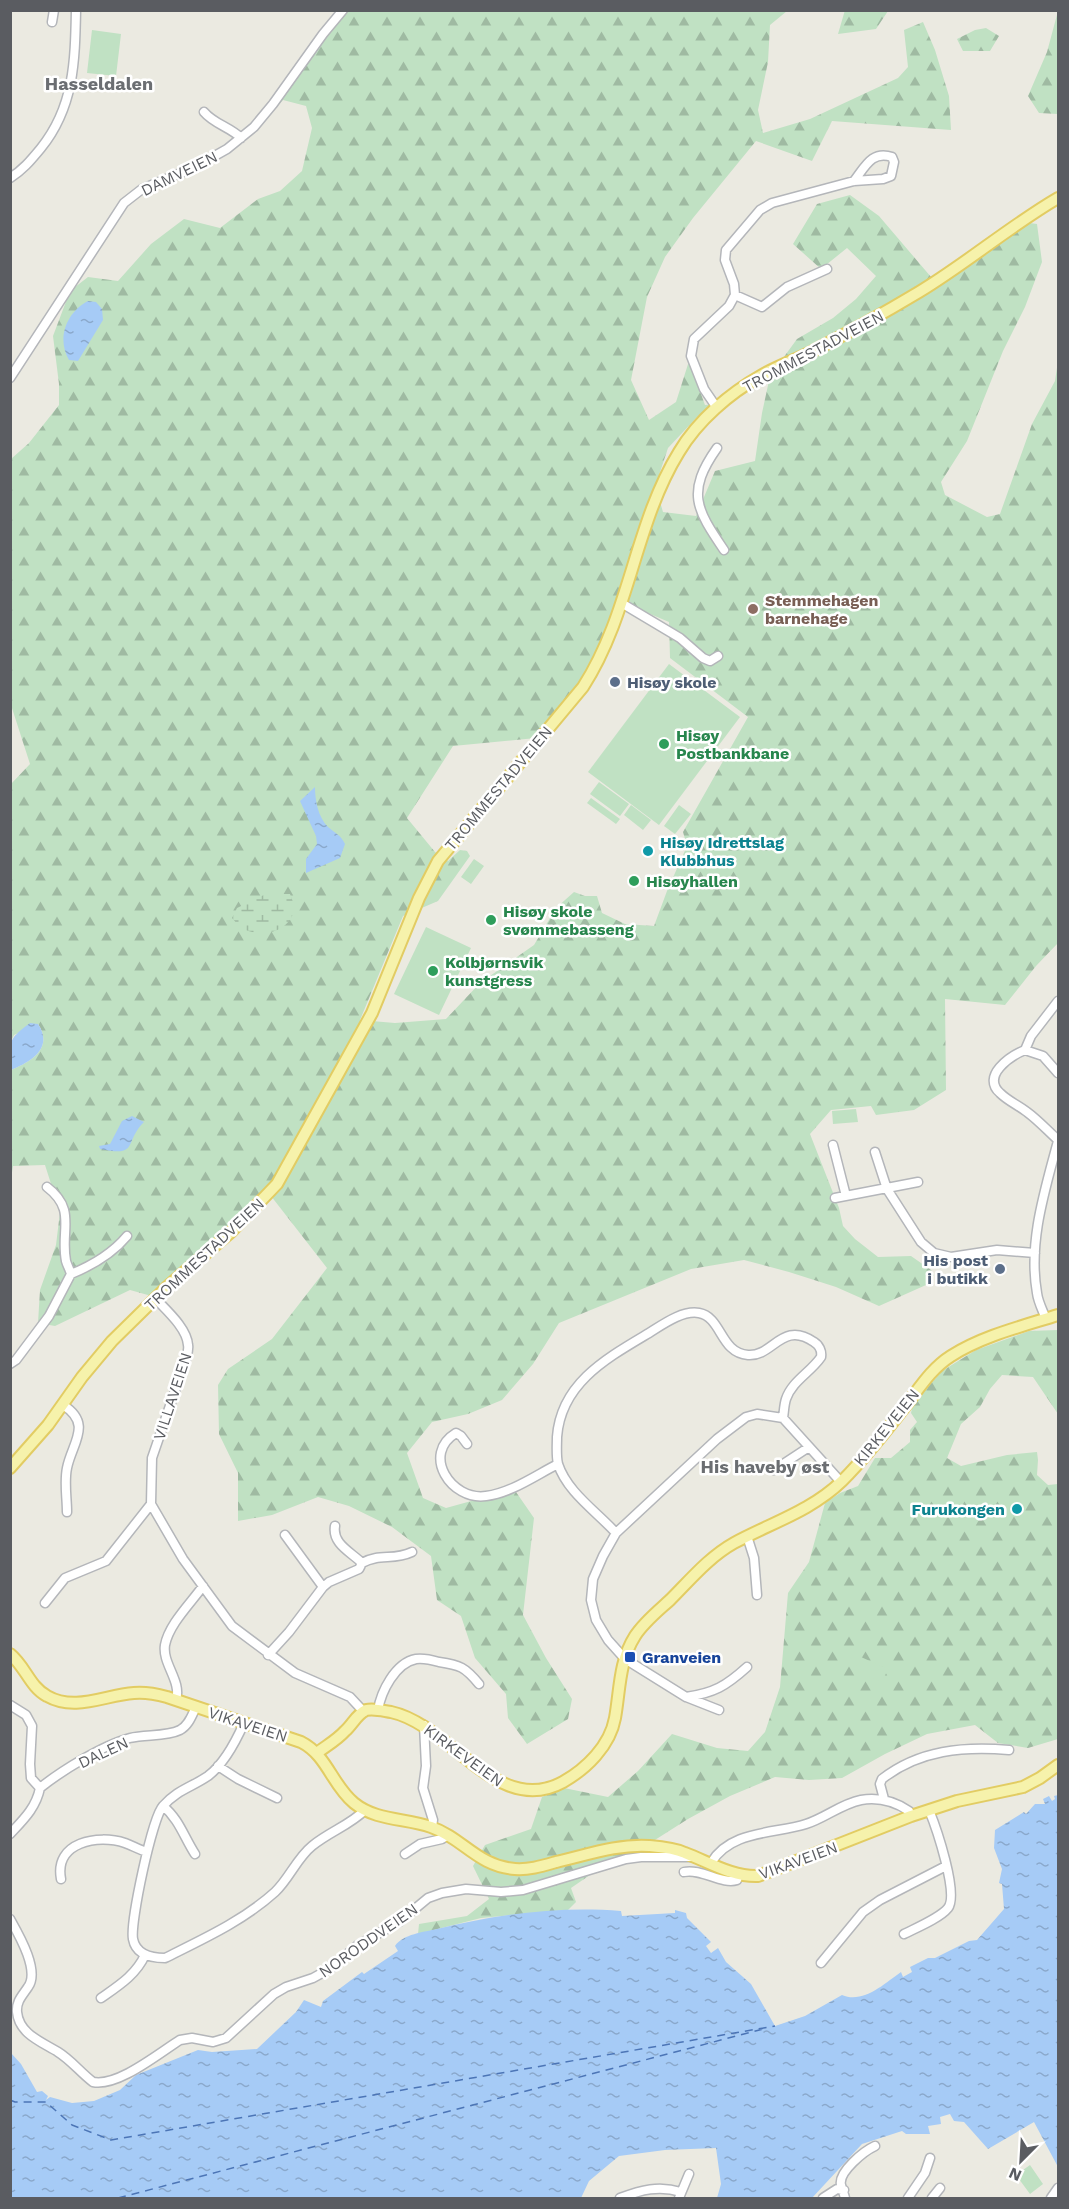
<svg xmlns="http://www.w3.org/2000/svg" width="1069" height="2209" viewBox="0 0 1069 2209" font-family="'Work Sans',sans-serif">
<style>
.forest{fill:url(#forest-firs);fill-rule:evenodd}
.wetland{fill:url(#wetland-marsh)}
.green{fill:#c0e1c3}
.water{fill:url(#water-ripples)}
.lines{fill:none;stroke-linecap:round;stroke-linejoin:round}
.ferry{stroke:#4c75b6;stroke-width:1.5;stroke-dasharray:8 6;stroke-linecap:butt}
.minor-casing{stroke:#b4b6ba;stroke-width:11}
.major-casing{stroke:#e2cc63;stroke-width:14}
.minor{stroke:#fff;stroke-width:8}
.major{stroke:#f6f2ab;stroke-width:10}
.education-dot{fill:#8d6e63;stroke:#fff;stroke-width:2}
.service-dot{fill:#5c6f8a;stroke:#fff;stroke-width:2}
.leisure-dot{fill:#2e9e5b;stroke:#fff;stroke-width:2}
.culture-dot{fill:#0f9aa8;stroke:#fff;stroke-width:2}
.transit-dot{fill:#1a4fb4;stroke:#fff;stroke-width:2}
.labels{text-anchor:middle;stroke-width:5;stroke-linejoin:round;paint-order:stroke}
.street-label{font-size:16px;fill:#5a5c61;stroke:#fff}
.education-label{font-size:16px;font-weight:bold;fill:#785e54;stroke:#fff;text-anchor:start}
.service-label{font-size:16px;font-weight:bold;fill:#4e5e75;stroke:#fff;text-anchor:start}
.leisure-label{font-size:16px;font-weight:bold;fill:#27864d;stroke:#fff;text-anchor:start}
.culture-label{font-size:16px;font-weight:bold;fill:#0d838f;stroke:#fff;text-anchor:start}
.transit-label{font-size:16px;font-weight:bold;fill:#164399;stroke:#fff;text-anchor:start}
.neighbourhood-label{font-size:18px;font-weight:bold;fill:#6b6e72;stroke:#fff}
</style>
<defs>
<pattern id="forest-firs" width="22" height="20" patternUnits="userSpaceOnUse" patternTransform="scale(1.5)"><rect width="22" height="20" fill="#c0e1c3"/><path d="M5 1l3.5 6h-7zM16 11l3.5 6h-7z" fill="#9fbaa2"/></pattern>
<pattern id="wetland-marsh" width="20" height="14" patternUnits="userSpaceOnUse" patternTransform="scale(1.5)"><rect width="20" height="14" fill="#c0e1c3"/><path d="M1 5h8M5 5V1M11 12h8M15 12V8" fill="none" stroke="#9fbaa2"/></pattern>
<pattern id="water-ripples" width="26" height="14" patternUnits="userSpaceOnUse" patternTransform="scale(1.5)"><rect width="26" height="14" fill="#a6cbf6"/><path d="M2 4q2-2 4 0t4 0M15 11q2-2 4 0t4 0" fill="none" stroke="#8aa8cb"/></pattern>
</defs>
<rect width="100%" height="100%" fill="#ebeae1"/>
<path class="forest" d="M845,10H888V11L876,29L838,34Z
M343,11H787L770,25L768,62L758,110L763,133L810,119L898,78L908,67L904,30L923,22L935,50L949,96L951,130L832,121L812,161L756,141L693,218L665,257L647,297L631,380L649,420L676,402L689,361L705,405L730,403L699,415L668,448L657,481L658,495L663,512L696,516L715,471L755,461L762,413L770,376L797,339L833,318L856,299L876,276L847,248L821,269L793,244L817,204L850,195L879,216L937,284L1022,222L1037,224L1042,262L1025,307L1003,351L967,441L941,482L945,495L987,517L1000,514L1032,424L1055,381L1058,361V943L1036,966L1005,1005L945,999L946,1090L914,1110L876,1115L871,1106L831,1110L810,1134L839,1208L843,1226L855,1239L878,1257L911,1256L931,1270L934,1275L926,1285L879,1306L836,1287L789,1272L744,1260L691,1269L559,1323L533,1364L502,1400L468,1414L432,1422L407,1453L423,1498L446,1508L493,1495L516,1492L534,1518L523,1615L546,1658L572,1699L568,1719L527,1744L508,1718L506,1694L475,1658L461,1616L437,1600L431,1556L392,1527L349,1506L318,1497L272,1515L238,1521V1473L219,1434L218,1385L228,1369L272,1339L327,1268L271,1196L155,1297L130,1290L55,1326L38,1323L40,1290L56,1245L60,1212L45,1165L13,1166L11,1179V1070C31,1062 54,1048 38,1024L14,1035L11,1041V784L30,764L11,705V459L29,443L59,405V384L53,336L70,291L88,277L118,281L151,244L184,219L220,228L258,199L280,191L302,171L312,128L306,106L283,100L269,115ZM628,600L636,608L669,622L670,658L748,717L683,832L687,846L667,891L654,926L625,924L602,913L597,896H585L574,892L556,908L534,945L480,983L446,1019L395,1023L360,1020L403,916L438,901L470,856L467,851L460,850L448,861L435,852L407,818L453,746L536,738L567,700L593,660L612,614Z
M1058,11V114L1039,113L1028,96L1047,52Z
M986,28L999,36L990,51H963L957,39L975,30Z
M1058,1330V1414L1033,1377L1002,1375L990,1389L980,1407L961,1424L947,1458L961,1466L1007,1455L1037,1452L1038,1460L1037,1475L1048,1485L1058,1484V1739L1028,1748L998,1743L975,1725L927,1734L885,1754L842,1778L809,1780L775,1777L730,1796L688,1819L647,1845L603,1866L571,1888L576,1902L568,1910L481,1918L418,1934L419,1924L467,1916L489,1899L473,1866L485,1845L531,1829L542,1797L564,1788L608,1797L638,1771L672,1734L717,1748L748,1751L765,1732L780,1687L788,1593L809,1562L825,1503L840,1493L858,1486L875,1458H891L910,1442V1430L917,1422L911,1413L913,1404L942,1371L976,1350L1029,1331Z"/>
<path class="wetland" d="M266,894H290C291,897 294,903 294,907C293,932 260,939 242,928C238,926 235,921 232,918L237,908Z"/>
<path class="green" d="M92,30L121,34L116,76L87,73Z
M669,664L740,717L659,825L588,772Z
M599,782L629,804L620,816L590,794Z
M591,798L620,819L616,824L587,803Z
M631,805L651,820L643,830L624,815Z
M679,805L691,814L675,834L664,826Z
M474,859L484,866L471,884L461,877Z
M426,927L471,948L439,1015L394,994Z
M856,1109L858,1122L833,1124L832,1111Z
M861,1657L888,1669L882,1682L855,1670Z
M1030,2165L1043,2184L1030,2194L1016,2175Z"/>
<path class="water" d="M88,301L96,302L102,309L103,320L78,361L69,360C56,338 67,312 88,301Z
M315,787C315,800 318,817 328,827C335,833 341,835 345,844L340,858L306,873V859L317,844L316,836L300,801Z
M30,1023L38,1024C54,1048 31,1062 11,1070C10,1042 6,1041 30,1023Z
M132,1116L144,1122C123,1143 140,1157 100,1149L99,1146L110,1144L122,1121Z
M1058,1795V2167L1034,2122L988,2149L964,2122L954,2121L950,2114L940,2117L941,2124L928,2126L930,2134H906L902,2131L862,2144L812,2198H717L721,2184L716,2148L665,2150L619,2156L589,2181L581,2198H11V2053L21,2064L37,2092L42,2091L48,2096L46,2100L50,2097L72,2103L94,2101L120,2090L136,2075L198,2050L212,2052L257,2049L296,2012L304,2000L321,2007L323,2001L362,1972L364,1974L398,1951L395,1946C403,1934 424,1932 437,1929C497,1914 560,1906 621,1911L622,1916L675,1913V1910L686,1913L687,1918L711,1942L706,1946L711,1953L718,1948L726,1962L751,1984L775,2026L805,2016L842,1995C863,2004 884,1984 901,1972L903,1977L912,1972L910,1967L928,1958H935L969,1941L977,1940L1004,1909L1002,1884L999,1883L1002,1869L994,1848L995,1830L1024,1812L1026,1814L1035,1804H1045L1043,1799L1049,1796L1052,1801L1055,1799L1054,1796Z"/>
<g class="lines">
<path class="ferry" d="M10,2100L15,2102H46L72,2125L111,2140L775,2026
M118,2198L763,2029"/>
<g class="minor-casing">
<path id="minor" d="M52,22L54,10
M204,112C214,124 230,127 241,138
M10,178C23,170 31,160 41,148C74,107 75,62 76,10
M735,295L762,307L787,287L827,269
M10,378L124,203L142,189L195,167L227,149L254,127L273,104L323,34L343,10
M717,408L704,389L691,356L694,339L729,306L735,295L734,284L725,260L726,250L760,210L772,203L854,181L883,179L891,176L894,162L892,157C872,150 865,167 854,181
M717,448C686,492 696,509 724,550
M623,604L680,638L703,658L710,661L718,656
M1058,1001L1031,1036L1025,1050C1010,1056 981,1076 1000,1093C1008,1101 1018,1105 1027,1112C1038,1120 1048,1131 1058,1140
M1025,1050L1043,1056L1058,1073
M833,1145L846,1196
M875,1152L887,1189L921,1242L934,1253L951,1257L997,1250L1035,1253
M835,1198L918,1182
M71,1274C93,1265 112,1254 127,1236
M155,1298C166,1310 187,1328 188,1345C189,1349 187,1355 186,1359L152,1458L151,1504L183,1559L232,1626L295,1673L350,1697L364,1712
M1046,1319C1043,1311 1038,1302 1037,1293C1028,1242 1045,1190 1058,1141
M10,1364L16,1360L49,1316L71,1274C70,1270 67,1265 66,1261C60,1230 77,1210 47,1187
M63,1405C93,1424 72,1443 67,1468C64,1482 67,1498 67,1512
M467,1444L461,1436L456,1433C421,1454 451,1501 486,1496C511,1493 536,1475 558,1464
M774,1470L809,1447
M616,1533C597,1512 567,1492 558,1464C556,1456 557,1445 557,1437C561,1383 607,1358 649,1333C662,1325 682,1310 699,1313C722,1317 720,1353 748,1355C773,1357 782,1320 814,1342C819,1345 822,1351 821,1357C811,1372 792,1381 786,1399C784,1405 784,1412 783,1418
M285,1535L323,1587
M747,1536L754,1558L757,1595
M362,1563C380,1553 393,1561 412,1552
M45,1603L65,1578L106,1561L151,1504
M268,1655L289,1632L323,1587L329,1582L359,1569L362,1563C351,1552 332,1544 335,1526
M747,1667C726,1686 714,1693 686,1697L625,1659L608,1640L596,1620L591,1600L593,1579L603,1556L616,1533L717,1439L746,1417L757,1414L783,1418L841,1482
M686,1697L719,1710
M176,1700C182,1681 162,1664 165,1645C169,1624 191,1603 203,1586
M10,1705L26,1715L32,1726L30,1764L31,1778L40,1788C36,1808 23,1820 10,1834
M378,1710C381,1692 395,1663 416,1659C423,1658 432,1660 439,1662C460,1665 465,1667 479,1684
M244,1723C236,1741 224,1764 208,1776C192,1787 177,1790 163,1806C152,1818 130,1923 133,1939C136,1955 152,1958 165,1958C203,1939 243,1921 275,1892C289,1879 297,1858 312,1846C329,1832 350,1825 365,1810
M424,1725L426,1766L423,1788L433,1820L432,1827
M218,1766L238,1779L277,1798
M40,1788C61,1771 103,1745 130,1738C145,1734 166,1737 180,1730C189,1725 192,1715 196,1707
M884,1799L880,1784L882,1779C919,1750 964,1746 1009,1750
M163,1806C179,1819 184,1837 195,1854
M405,1854L420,1844L442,1839L448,1835
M711,1863C730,1830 775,1834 806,1824C825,1818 841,1804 861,1800C879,1797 894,1801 909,1811L911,1816
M684,1872C701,1868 722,1885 737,1880L739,1875
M61,1879C54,1842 98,1834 125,1843C133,1846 140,1850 147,1852
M10,1919C19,1935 40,1971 28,1987C23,1995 16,2001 17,2012C19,2034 42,2042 58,2052C71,2060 81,2073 93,2082C118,2087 159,2053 180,2040L192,2038L213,2042L226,2038L274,1994L286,1987L313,1978L331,1968L358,1945L399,1922L428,1898L442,1893L466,1889L501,1892L523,1890L626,1859L641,1857H695
M904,1934C916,1928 940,1918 948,1908C959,1894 936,1827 929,1810
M821,1963L863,1912L880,1900L946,1866
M101,1998C118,1986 136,1975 145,1955
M620,2198C641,2190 659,2185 681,2192
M679,2198L689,2174
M823,2198L837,2189L844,2190
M845,2198C844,2194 842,2189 841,2185C838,2172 864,2151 875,2146
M908,2198L925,2173L930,2158
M932,2198L940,2188
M1051,2198L1058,2188"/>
</g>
<g class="major-casing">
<path id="major" d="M10,1468L48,1425L82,1377L112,1341L168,1286L231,1232L277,1184L372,1013L419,898L438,861L583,687C631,612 634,525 679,452C698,420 730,393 762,375C778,366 795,360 811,352C848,333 884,313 919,292C967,263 1010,226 1058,198
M10,1654C25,1666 30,1687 47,1696C75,1712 105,1695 134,1693C145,1692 156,1694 167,1697L301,1742C327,1755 332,1785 354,1803C376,1821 406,1818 431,1827C463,1838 477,1866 515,1869C529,1870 542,1866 556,1862C587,1855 617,1844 649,1846C661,1847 674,1848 685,1853C709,1862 732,1877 758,1876L911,1816L957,1801L1023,1787L1040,1778L1058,1765
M317,1753C326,1746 337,1740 345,1731C352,1725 357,1714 366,1710C374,1708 384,1711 391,1712C451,1725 497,1818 563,1782C586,1769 610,1746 615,1718C620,1690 619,1661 635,1636C644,1622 658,1611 670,1600C690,1580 709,1557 734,1543C771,1523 811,1511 842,1481C866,1457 887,1430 907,1404C920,1387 932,1368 951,1356C982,1336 1023,1326 1058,1315"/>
</g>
<use href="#minor" class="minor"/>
<use href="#major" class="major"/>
</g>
<circle class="education-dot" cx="753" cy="609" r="6"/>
<g class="service-dot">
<circle cx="615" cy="682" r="6"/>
<circle cx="1000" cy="1269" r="6"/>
</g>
<g class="leisure-dot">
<circle cx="664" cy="744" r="6"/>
<circle cx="634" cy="881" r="6"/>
<circle cx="491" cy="920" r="6"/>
<circle cx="433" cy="971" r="6"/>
</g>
<g class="culture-dot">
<circle cx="648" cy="851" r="6"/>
<circle cx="1017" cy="1509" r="6"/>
</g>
<rect class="transit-dot" x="624" y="1651" width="12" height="12" rx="3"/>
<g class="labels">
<g class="street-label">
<text transform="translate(179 173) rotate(-26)" y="6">DAMVEIEN</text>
<text transform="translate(813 351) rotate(-28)" y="6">TROMMESTADVEIEN</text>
<text transform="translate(498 788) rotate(-50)" y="6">TROMMESTADVEIEN</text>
<text transform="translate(204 1254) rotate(-43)" y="6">TROMMESTADVEIEN</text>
<text transform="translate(172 1396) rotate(-72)" y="6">VILLAVEIEN</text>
<text transform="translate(886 1427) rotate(-51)" y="6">KIRKEVEIEN</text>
<text transform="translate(248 1724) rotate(18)" y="6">VIKAVEIEN</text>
<text transform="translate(103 1752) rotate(-25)" y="6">DALEN</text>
<text transform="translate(464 1755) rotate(36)" y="6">KIRKEVEIEN</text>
<text transform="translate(798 1860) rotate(-20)" y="6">VIKAVEIEN</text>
<text transform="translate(368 1940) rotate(-35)" y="6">NORODDVEIEN</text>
</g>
<g class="education-label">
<text x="765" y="606">Stemmehagen<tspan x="765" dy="18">barnehage</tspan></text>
</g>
<g class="service-label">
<text x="627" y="688">Hisøy skole</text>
<text x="988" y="1266" text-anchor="end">His post<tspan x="988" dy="18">i butikk</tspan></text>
</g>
<g class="leisure-label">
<text x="676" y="741">Hisøy<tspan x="676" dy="18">Postbankbane</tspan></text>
<text x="646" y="887">Hisøyhallen</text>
<text x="503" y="917">Hisøy skole<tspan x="503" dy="18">svømmebasseng</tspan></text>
<text x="445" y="968">Kolbjørnsvik<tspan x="445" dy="18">kunstgress</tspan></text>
</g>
<g class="culture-label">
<text x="660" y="848">Hisøy Idrettslag<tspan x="660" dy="18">Klubbhus</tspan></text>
<text x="1005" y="1515" text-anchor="end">Furukongen</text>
</g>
<g class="transit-label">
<text x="642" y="1663">Granveien</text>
</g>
<g class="neighbourhood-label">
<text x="99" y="90">Hasseldalen</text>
<text x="765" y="1473">His haveby øst</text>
</g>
</g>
<rect width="1069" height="2209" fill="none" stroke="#5a5c61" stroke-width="24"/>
<g transform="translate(1021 2161) rotate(204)" stroke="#ffffff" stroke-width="4.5" paint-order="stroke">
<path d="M0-4.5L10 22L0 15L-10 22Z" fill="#5a5c61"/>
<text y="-9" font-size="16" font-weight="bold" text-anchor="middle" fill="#5a5c61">N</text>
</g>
</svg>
